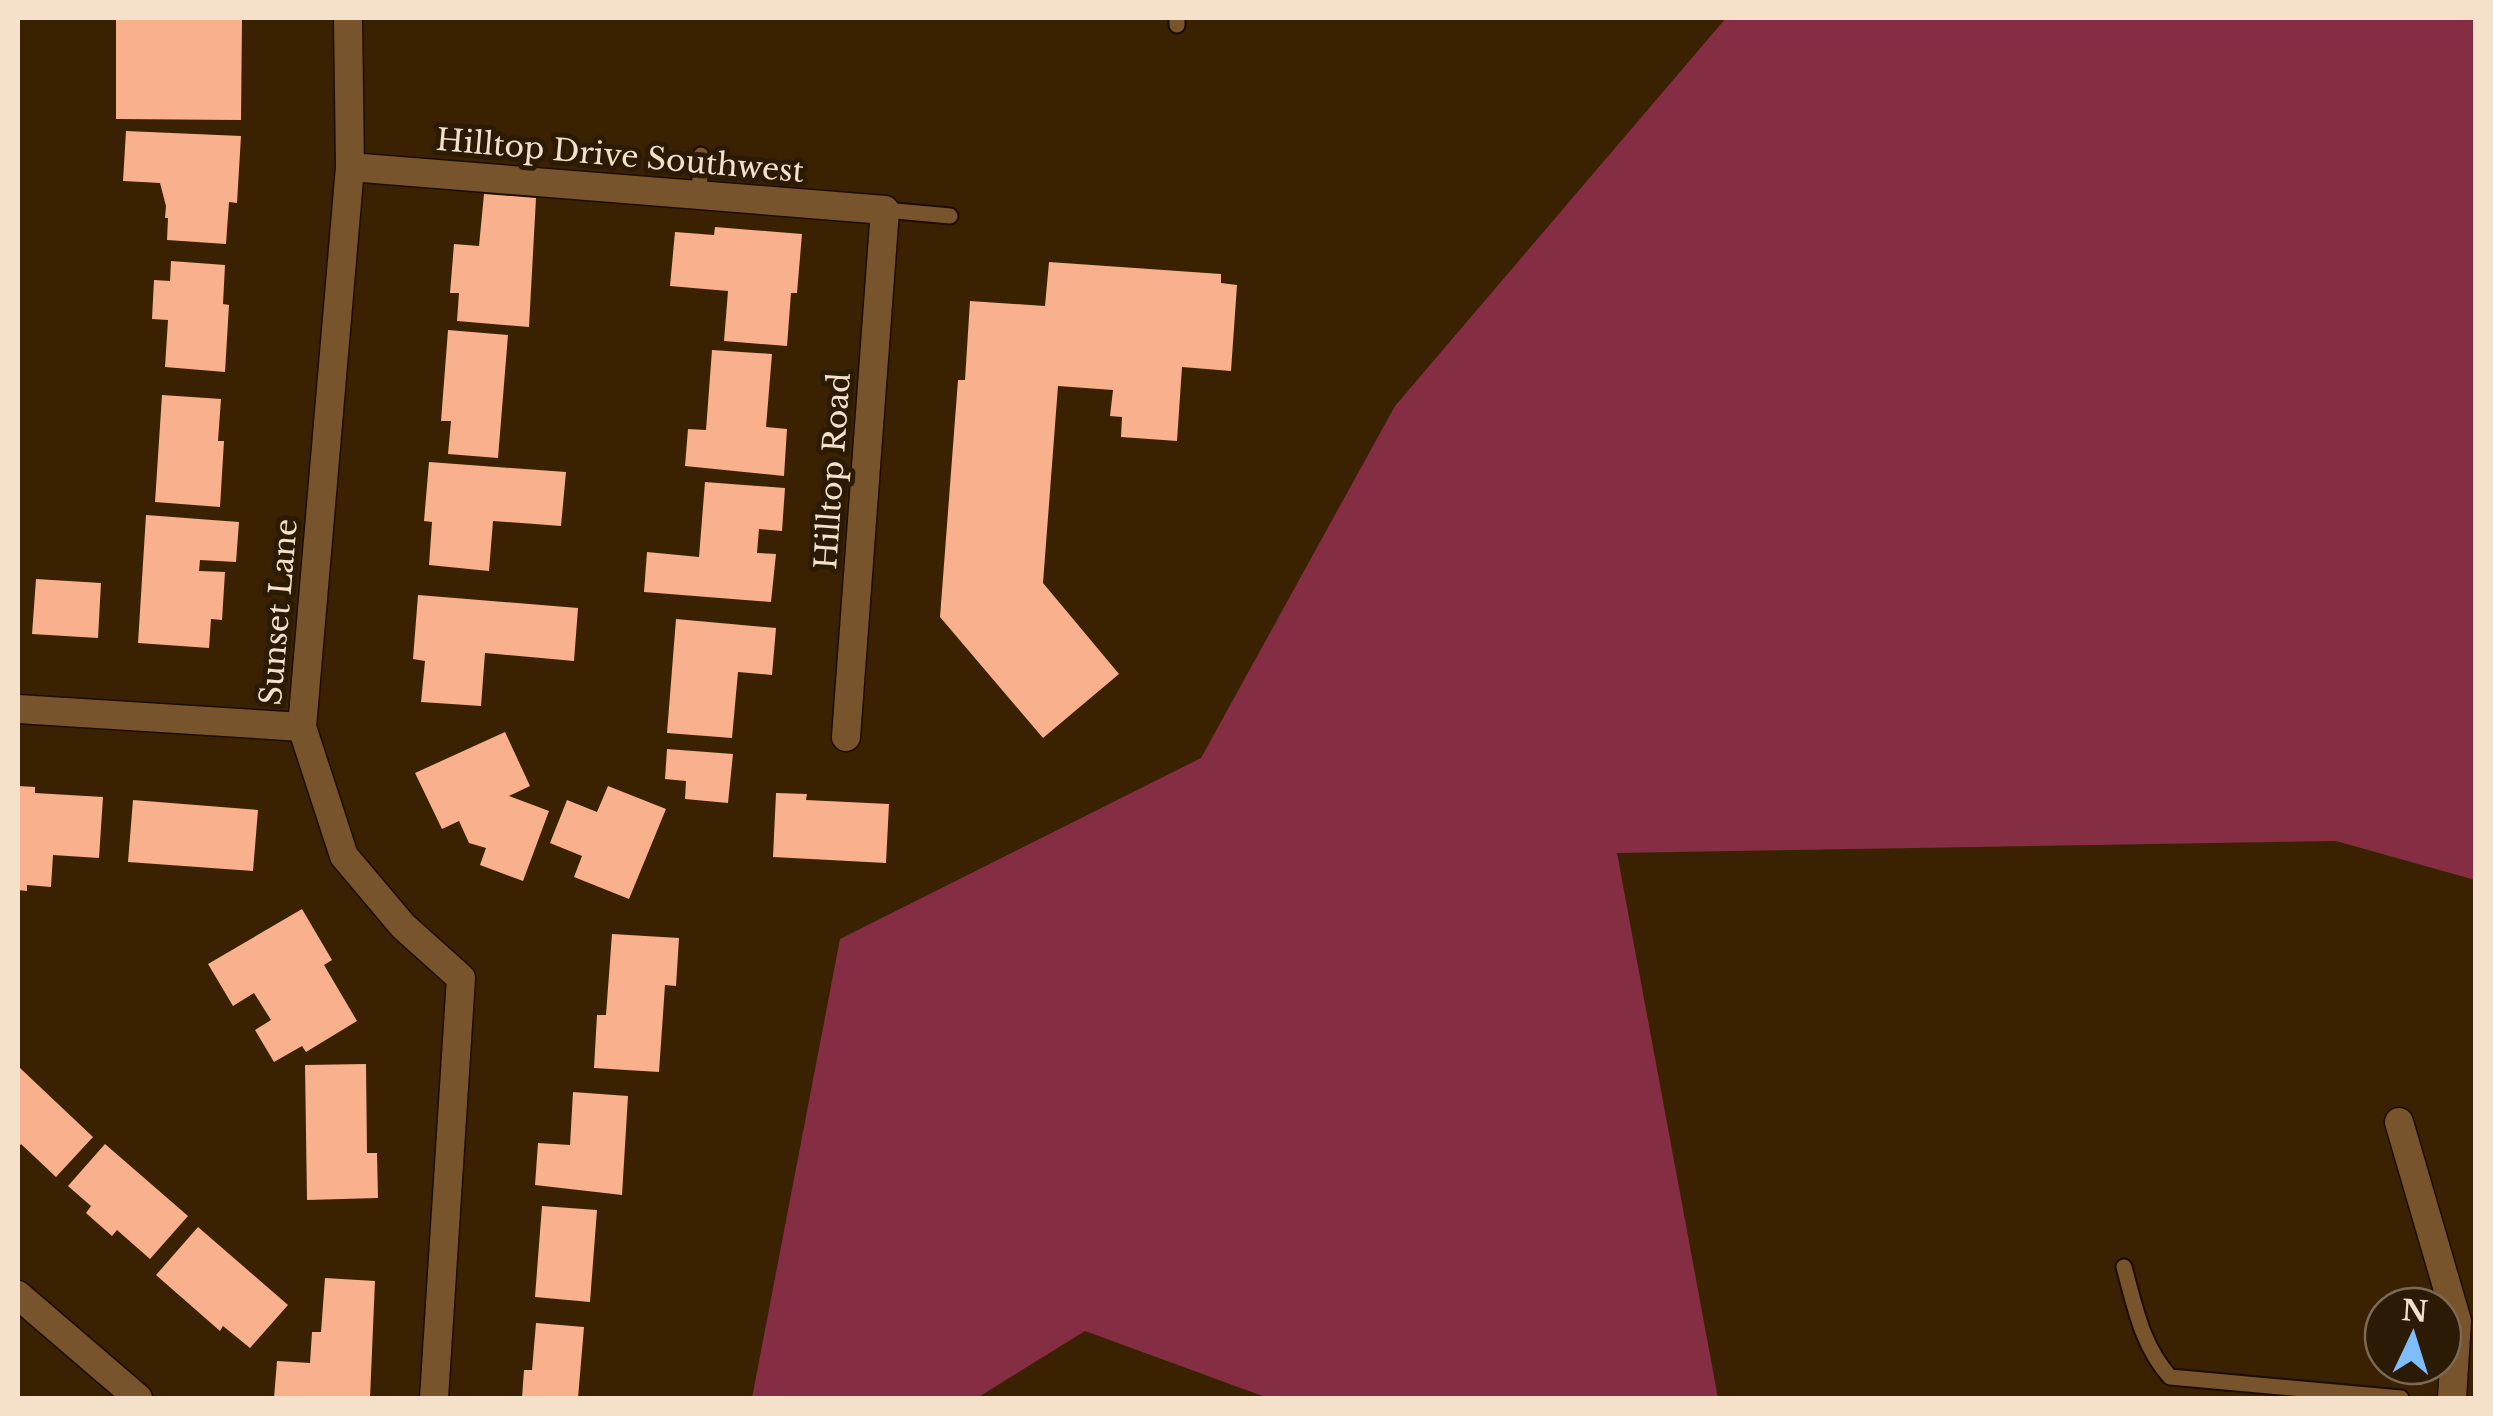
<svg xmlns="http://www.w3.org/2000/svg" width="2493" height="1416" viewBox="0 0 2493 1416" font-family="'Libre Baskerville',serif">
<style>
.forest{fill:#852d43}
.building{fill:#f8b18c}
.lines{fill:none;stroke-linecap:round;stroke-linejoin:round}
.service-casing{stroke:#1c0c00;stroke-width:19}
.minor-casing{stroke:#1c0c00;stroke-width:31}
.tertiary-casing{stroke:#1c0c00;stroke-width:31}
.service{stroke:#77542b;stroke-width:15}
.minor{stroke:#77542b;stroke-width:28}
.tertiary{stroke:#77542b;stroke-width:28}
.labels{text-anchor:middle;stroke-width:10;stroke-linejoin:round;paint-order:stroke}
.street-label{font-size:30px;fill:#f5e0ca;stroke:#2b1a04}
</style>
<rect width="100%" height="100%" fill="#3a2101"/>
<path class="forest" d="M1726,18H2475V880L2336,841L1617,853L1718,1398H1268L1085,1331L977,1398H752L840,939L1201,758L1395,406Z"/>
<path class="building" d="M189,18H242L241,120L116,119V20H189Z
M126,131L241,136L237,203L229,202L226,244L167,240L168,218H165L166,206L160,183L123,181Z
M484,194L536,198L529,327L457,321L459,293H450L454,244L479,246Z
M715,227L802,234L797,293H791L787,346L724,341L728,291L670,286L675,232L714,235Z
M171,261L225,265L223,304L229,305L225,372L165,367L168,320L152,319L154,280L170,281Z
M1049,262L1221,274V283L1237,285L1231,371L1182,367L1177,441L1121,437L1122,417L1110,416L1113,390L1058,386L1043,583L1119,674L1043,738L940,617L958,380H965L970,301L1045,306Z
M448,330L508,335L498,458L448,454L451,421H441Z
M712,350L772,354L766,427L787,429L784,476L685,466L688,429L706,430Z
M162,395L221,399L218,441H224L220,507L155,502Z
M429,462L566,472L561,526L493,521L489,571L429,565L432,522L424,521Z
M705,482L785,488L782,531L759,529L757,553L776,554L771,602L644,592L647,552L699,557Z
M146,515L239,522L236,562L200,560L199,571L225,572L222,620L211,619L209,648L138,643Z
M36,579L101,583L98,638L32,634Z
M418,595L578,608L574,661L485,653L481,706L421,702L425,661L413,659Z
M676,619L776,628L772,675L738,672L732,738L667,733Z
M505,732L530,786L509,796L549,811L523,881L480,865L486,848L469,843L459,821L442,829L415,773Z
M667,749L733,754L728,803L685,799L686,781L665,779Z
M18,786L35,787V793L103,797L99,858L53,855L51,887L27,885V891L18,890Z
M608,786L666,809L629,899L574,877L582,856L550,843L567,800L597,812Z
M776,793L807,794L806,800L889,804L886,863L773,857Z
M133,800L258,810L253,871L128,862Z
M302,909L332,960L324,965L357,1021L306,1052L302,1046L274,1062L255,1030L271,1020L254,993L233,1006L208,964Z
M612,934L679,938L676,986L665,985L659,1072L594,1068L597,1015H606Z
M366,1064L367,1153H377L378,1198L307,1200L305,1065Z
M20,1068L93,1137L56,1177L21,1144L18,1148V1070Z
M573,1092L628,1096L622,1195L535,1185L538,1143L570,1145Z
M105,1144L188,1216L150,1259L117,1230L112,1236L86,1213L91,1206L68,1186Z
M542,1206L597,1210L590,1302L535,1297Z
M198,1227L288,1305L250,1348L223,1326L220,1331L156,1275Z
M325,1278L375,1281L370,1398H274L277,1361L310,1363L312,1332H321Z
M536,1323L584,1327L578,1398H522L524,1370H532Z"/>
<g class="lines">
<g class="service-casing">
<path id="service" d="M1177,25V18
M699,195L701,155
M885,210L950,216
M2124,1267C2135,1307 2142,1346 2170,1377L2401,1398"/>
</g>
<g class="minor-casing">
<path id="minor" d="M348,18L350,167L302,727L344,856L403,926L461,978L434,1398
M350,167L885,210L846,737
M18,709L302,727
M2399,1122L2457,1321L2452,1398"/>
</g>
<g class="tertiary-casing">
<path id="tertiary" d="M18,1295L138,1398"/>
</g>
<use href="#service" class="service"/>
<use href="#minor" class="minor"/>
<use href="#tertiary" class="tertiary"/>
</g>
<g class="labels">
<g class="street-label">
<text transform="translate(620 156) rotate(5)" y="10">Hilltop Drive Southwest</text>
<text transform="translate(833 471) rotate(-86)" y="10">Hilltop Road</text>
<text transform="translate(279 612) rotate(-85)" y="10">Sunset Lane</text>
</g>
</g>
<rect width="2493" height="1416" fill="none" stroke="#f5e0ca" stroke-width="40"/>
<g transform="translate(2413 1336) rotate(4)"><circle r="48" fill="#2b1a04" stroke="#7c6953" stroke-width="2.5"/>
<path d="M0-8L18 38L0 25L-18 38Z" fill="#7fbdfa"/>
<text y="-15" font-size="28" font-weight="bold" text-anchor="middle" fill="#f5e0ca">N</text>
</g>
</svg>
